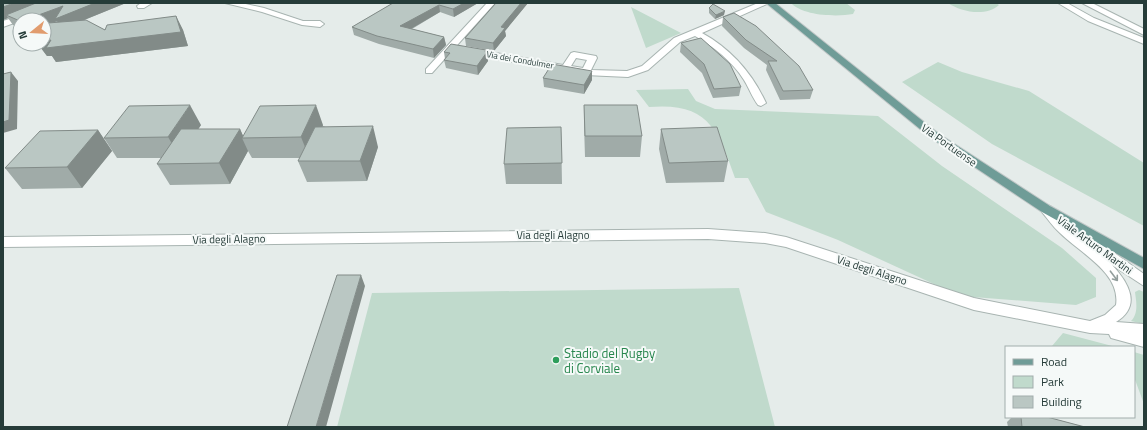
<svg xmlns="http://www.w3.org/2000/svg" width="1147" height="430" viewBox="0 0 1147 430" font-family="'Titillium Web',sans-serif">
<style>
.green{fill:#c0dacc}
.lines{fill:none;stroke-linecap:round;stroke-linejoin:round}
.minor-casing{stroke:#a8b4b1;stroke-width:2}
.major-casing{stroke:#c2c8c8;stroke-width:2}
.minor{fill:#fff;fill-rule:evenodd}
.major{fill:#6f9c97;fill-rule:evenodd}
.wall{fill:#a0aba8}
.shaded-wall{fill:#828b88}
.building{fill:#bac7c3;stroke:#828b88}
.oneway{stroke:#929e9c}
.leisure-dot{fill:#2e9e5b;stroke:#f5f9f8;stroke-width:1.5}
.labels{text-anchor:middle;stroke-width:4;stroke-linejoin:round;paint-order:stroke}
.far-street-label{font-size:9px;fill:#263c39;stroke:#f5f9f8}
.street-label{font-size:11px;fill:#263c39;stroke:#f5f9f8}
.near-leisure-label{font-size:13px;fill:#27864d;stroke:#f5f9f8;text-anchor:start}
</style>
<rect width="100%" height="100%" fill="#e5ecea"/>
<path class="green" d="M791,3H846L855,10L853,14C837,17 803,16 791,3Z
M948,3H996L999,5C986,17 961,12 948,3Z
M631,7L681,33L646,48Z
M938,62L962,72L1029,91L1144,163V226L992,144L902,82Z
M688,89L696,101L715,109L878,116L942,166L1062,248L1096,278V297L1076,305L960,296L838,240L766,212L748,178H735C718,129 708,102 649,107L636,90Z
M739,288L775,427H337L372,293Z
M1139,290L1144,292V324L1131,321C1139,313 1136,301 1135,292Z
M1063,333L1116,347L1052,346Z
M1134,352L1144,355V404L1134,377Z"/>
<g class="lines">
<g class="minor-casing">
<path id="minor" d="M141,3H152L144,8H138L137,6Z
M225,3H241L264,8L303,21H320L324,24L320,27L302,25L262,12Z
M487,3H495L432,73H426V69Z
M758,3H769L702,33C731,49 752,73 766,103L761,106L758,105C752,97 749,88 744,80C732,61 714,47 695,36L680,42L648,70L628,77L585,75L473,55L469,52L473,49L563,65L571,53L574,52L596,56L597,58L591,70L627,71L642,66L674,38ZM576,58L587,60L583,68L571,66Z
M1058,3H1067L1094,18L1144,38V44L1088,21Z
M1082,3H1092L1144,29V35Z
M25,14H28V18L3,27V21Z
M1046,205L1050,206L1077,234L1082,231L1086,233L1144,274V286L1112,265C1129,283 1142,306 1116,322L1144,324V347L1111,338L1109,334L1090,333L974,310L786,247L765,243L708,239L3,247V237L708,229L765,233L786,237L974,298L1090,321L1105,315L1116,305C1121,273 1080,253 1060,233C1053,227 1048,219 1042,212L1040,209L1042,206Z"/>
</g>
<g class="major-casing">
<path id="major" d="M766,3H775L939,134L1050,206L1144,258V269L1042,212L931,138Z"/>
</g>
<use href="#minor" class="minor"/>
<use href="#major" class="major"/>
</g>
<path class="wall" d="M3,3H126L84,20L105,30L176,16L183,30L188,46L56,62L52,56H47L38,44H44L47,25L44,26V20H20V28L13,25L8,18L3,20Z
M393,3H478L454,17L440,12L412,29L444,37L446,45L434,58L379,44L354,35L352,27Z
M496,3H528L505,31L506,36L494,51L466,46L465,38Z
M709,8L724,15L715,19L709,13Z
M723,17L813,90L810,99L780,100L766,70L767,65L744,48L722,26Z
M681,43L741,87L739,96L713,98L702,73L680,52Z
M486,50L488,61L478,75L446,68L444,60L445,59L444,52Z
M592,71V80L584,94L544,87L543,78Z
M584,105L642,136L640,157H585L584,125Z
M201,125L198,129H240L243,136L323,125V126L378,147L367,181L307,182L298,161L300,158H252L248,151L230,184L170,185L157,164L162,158H117L104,138Z
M561,127L562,184H506L504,164Z
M661,129L728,161L724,182L666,183L659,149Z
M98,130L112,151L82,188L22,189L5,168Z
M1012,417H1047L1085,427H1008L1007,422Z"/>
<path class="shaded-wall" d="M14,3H49L6,15L8,18L3,20V7Z
M95,3H126L62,29L57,21L44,26V20H25L63,6Z
M464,3H478L454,17L453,9Z
M521,3H528L505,31L506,36L494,51L493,43L501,27Z
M439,5L440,12L402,34L400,26Z
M725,11L724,15L715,19L716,15Z
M176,16L183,30L188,46L56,62L52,56H47L38,44H44V41Z
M444,37L446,45L434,58L433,49Z
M486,50L487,53V52L488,61L478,75L477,66Z
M592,71V80L584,94V85Z
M11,72L18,81L17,129L3,133V122Z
M190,105L201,125L180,157L168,137Z
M316,105L323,125L309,157L301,137Z
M373,126L378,147L367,181L360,161Z
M240,129L244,138H242L248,151L230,184L219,163Z
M98,130L112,151L82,188L67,167Z
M361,275L365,286L326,427H316Z"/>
<path class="building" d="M3,3H14L3,7Z
M36,3H95L55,19L63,6L25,20H20V21L6,15Z
M393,3H464L453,9L439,5L400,26L444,37L433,49L377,36L352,27Z
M496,3H521L501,27L505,28L493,43L465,38Z
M713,4L725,11L716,15L709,8Z
M734,13L756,26L799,66L813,90L783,91L768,61H777L746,40L723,17Z
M176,16L181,32L46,48L51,40L44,41V30L48,23L86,20L105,30L107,25Z
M701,38L730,64L741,87L714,89L704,64L681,43Z
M451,44L486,50L485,52H487L477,66L444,60L450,53L444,52Z
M552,64L592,71L584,85L543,78Z
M11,72L9,120L3,122V74Z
M190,105L168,137L104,138L129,106Z
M316,105L301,137L242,138L260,106Z
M584,105H637L642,136H585Z
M373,126L360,161H298L315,127Z
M561,127L562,163L504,164L507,128Z
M717,127L728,161L669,163L661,129Z
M181,129H240L219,163L157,164Z
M98,130L67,167L5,168L40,131Z
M337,275H361L316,427H287Z
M1021,417H1047L1085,427H1022Z"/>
<defs><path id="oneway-shaft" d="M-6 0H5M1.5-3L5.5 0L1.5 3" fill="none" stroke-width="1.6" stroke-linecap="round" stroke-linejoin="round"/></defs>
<use class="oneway" href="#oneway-shaft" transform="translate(1114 276) rotate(53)"/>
<circle class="leisure-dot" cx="556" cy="360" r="4"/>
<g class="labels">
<g class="far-street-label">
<text transform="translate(520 60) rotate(10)" y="3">Via dei Condulmer</text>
</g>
<g class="street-label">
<text transform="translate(949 145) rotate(35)" y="4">Via Portuense</text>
<text x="553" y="239">Via degli Alagno</text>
<text transform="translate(229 239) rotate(-1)" y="4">Via degli Alagno</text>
<text transform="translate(1095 245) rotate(36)" y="4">Viale Arturo Martini</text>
<text transform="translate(872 270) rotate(18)" y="4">Via degli Alagno</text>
</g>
<g class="near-leisure-label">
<text x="564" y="358">Stadio del Rugby<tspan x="564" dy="15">di Corviale</tspan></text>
</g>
</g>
<rect width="1147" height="430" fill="none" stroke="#263c39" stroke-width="8"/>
<rect x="1005" y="346" width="130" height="72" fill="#f5f9f8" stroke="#a2adac"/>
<rect x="1013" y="359" width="20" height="6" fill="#6f9c97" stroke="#a2adac"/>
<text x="1041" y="366" font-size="12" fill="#263c39">Road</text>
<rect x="1013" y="376" width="20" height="12" fill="#c0dacc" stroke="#a2adac"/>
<text x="1041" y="386" font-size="12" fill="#263c39">Park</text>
<rect x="1013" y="396" width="20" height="12" fill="#bac7c3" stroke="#a2adac"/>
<text x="1041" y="406" font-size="12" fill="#263c39">Building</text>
<g transform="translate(32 32) rotate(252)"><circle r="19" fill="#f5f9f8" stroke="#a2adac"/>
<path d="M0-3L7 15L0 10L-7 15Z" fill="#e19c6e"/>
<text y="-6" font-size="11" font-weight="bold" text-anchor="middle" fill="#263c39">N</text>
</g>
</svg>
